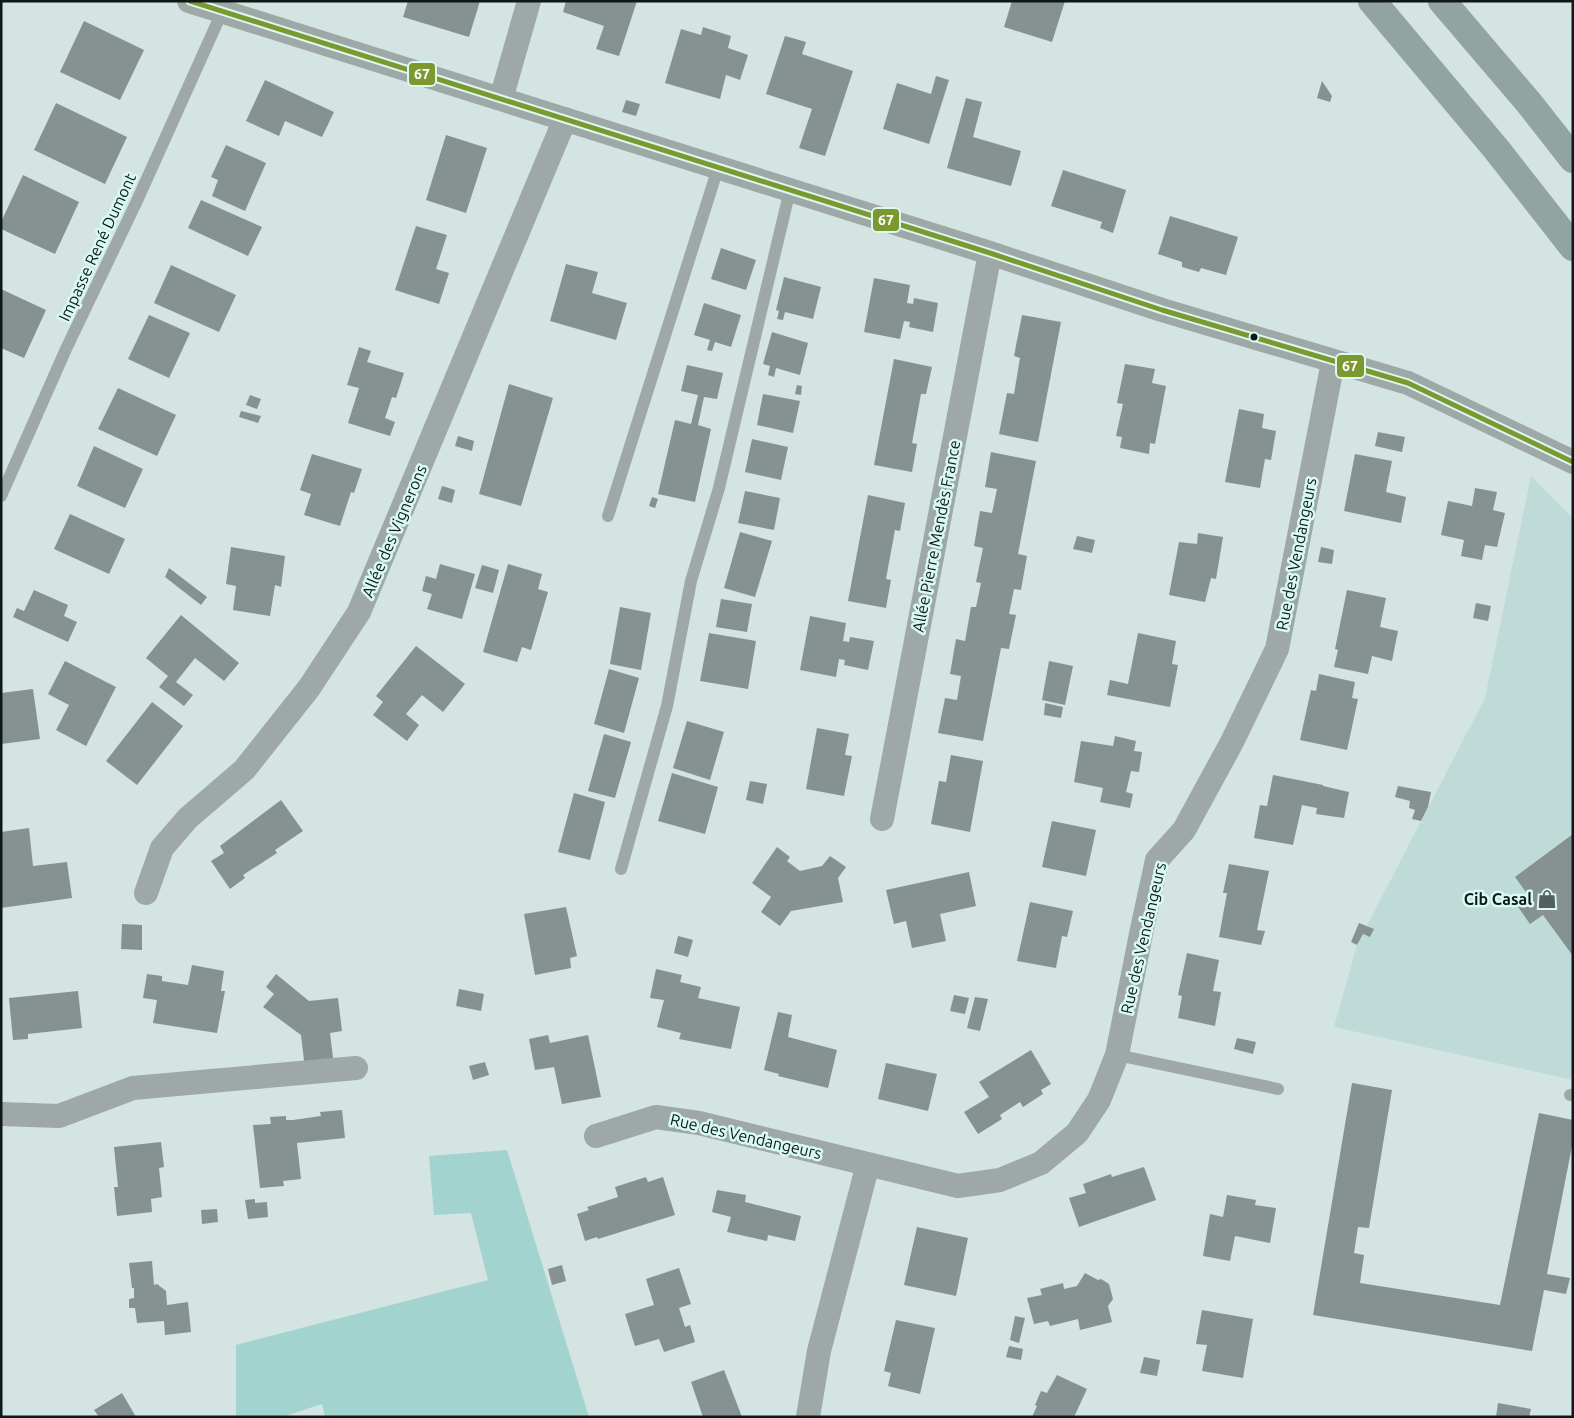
<svg xmlns="http://www.w3.org/2000/svg" width="1574" height="1418" viewBox="0 0 1574 1418" font-family="Ubuntu,sans-serif">
<style>
.built{fill:#bfdbd8}
.forest{fill:#a3d3ce}
.building{fill:#859291}
.lines{fill:none;stroke-linecap:round;stroke-linejoin:round}
.lane{stroke:#9da8a7;stroke-width:12}
.street{stroke:#9da8a7;stroke-width:24}
.highway{stroke:#92a4a2;stroke-width:28}
.bus-1-casing{stroke:#d9f9f4;stroke-width:9}
.bus-1{stroke:#7c982e;stroke-width:5}
.bus-dot{fill:#0e1917;stroke:#d9f9f4;stroke-width:2}
.labels{text-anchor:middle;stroke-width:5;stroke-linejoin:round;paint-order:stroke}
.street-label{font-size:16px;fill:#0e1917;stroke:#d9f9f4}
.poi-label{font-size:16px;font-weight:bold;fill:#0e1917;stroke:#d9f9f4;text-anchor:end}
.line-badge{stroke:#d9f9f4;stroke-width:2}
.badge-label{font-size:14px;text-anchor:middle;font-weight:bold;fill:#fff}
</style>
<rect width="100%" height="100%" fill="#d3e4e2"/>
<path class="built" d="M1531,476L1573,518V1080L1334,1027L1357,945L1485,698Z"/>
<path class="forest" d="M507,1150L589,1417H325L322,1404L282,1417H236V1345L488,1280L471,1213L434,1215L429,1156Z"/>
<path class="building" d="M408,1H480L469,37L403,17Z
M566,1H637L619,56L596,49L604,26L563,12Z
M1012,1H1065L1052,42L1004,27Z
M84,21L144,50L120,100L60,72Z
M703,27L731,36L728,48L748,55L740,80L726,75L720,99L665,83L681,29L701,35Z
M785,36L806,42L802,54L853,71L825,156L799,148L812,109L766,94Z
M936,76L949,80L929,144L883,129L897,83L931,94Z
M265,80L334,112L322,137L285,121L279,136L246,121Z
M1322,81L1332,96L1330,102L1317,98Z
M966,98L982,102L973,137L1021,151L1011,186L947,168Z
M626,100L640,104L636,116L622,112Z
M56,103L127,137L105,184L34,150Z
M446,135L487,148L466,213L426,200Z
M226,145L266,163L245,211L212,196L218,180L211,177Z
M1063,170L1126,190L1113,233L1100,228L1102,222L1051,206Z
M23,175L79,202L55,254L1,229V222Z
M201,200L262,227L248,256L188,228Z
M1170,216L1238,237L1226,275L1201,268L1199,272L1182,267V262L1158,254Z
M416,226L447,235L436,269L449,273L439,304L395,290Z
M721,248L756,260L746,290L711,279Z
M566,264L598,272L592,293L627,303L616,340L550,321Z
M171,265L236,295L219,332L154,303Z
M784,277L821,287L813,319L785,312L783,320L777,319L779,311L776,310Z
M874,278L910,285L907,303L913,304L914,298L938,303L933,332L909,327L910,322L904,321L900,339L864,332Z
M1,289L46,310L24,358L1,348Z
M704,303L741,315L731,347L715,342L712,351L707,350L710,340L694,335Z
M149,315L190,333L169,378L128,359Z
M1022,315L1061,322L1038,442L999,434L1007,393L1014,394L1020,358L1014,356Z
M772,332L808,343L800,375L776,368L774,377L768,375L770,366L763,364Z
M359,347L371,351L367,362L404,373L396,398L392,397L385,418L395,422L390,436L348,423L359,388L347,385Z
M894,359L932,367L926,394H921L912,443L917,444L912,472L874,465Z
M1125,364L1155,369L1152,383L1166,386L1155,444L1150,443L1149,454L1120,448L1122,437L1116,436L1123,404L1117,403Z
M687,365L723,373L717,399L704,397L698,425L711,429L695,502L658,494L675,420L691,424L698,395L681,391Z
M509,384L553,398L521,506L479,494Z
M797,385L802,386L801,395L795,394Z
M118,388L176,415L157,456L98,429Z
M763,394L800,401L793,433L757,425Z
M250,395L261,399L257,409L246,405Z
M1239,409L1264,414L1262,428L1276,431L1271,460L1265,459L1260,488L1225,482Z
M241,411L261,416L258,423L239,417Z
M1378,432L1405,437L1402,452L1375,446Z
M458,436L474,441L472,451L455,446Z
M752,439L788,447L781,480L745,472Z
M94,446L143,469L125,508L77,486Z
M991,452L1036,461L1018,554L1027,556L1021,590L1014,589L1009,614L1016,615L1009,649L1001,648L983,741L938,733L945,698L957,700L961,676L950,674L956,639L965,641L971,607H976L981,583L976,582L983,548L974,546L980,511L992,513L997,489L985,487Z
M312,454L362,469L354,493L351,492L340,526L304,515L311,494L300,490Z
M1355,454L1392,461L1386,492L1406,497L1401,523L1344,511Z
M442,486L455,490L452,503L438,499Z
M1475,488L1497,492L1493,510L1505,513L1497,547L1485,545L1482,560L1461,556L1464,540L1441,535L1448,501L1472,506Z
M745,491L780,498L774,530L738,523Z
M868,495L905,503L900,531L895,530L886,579L891,580L886,608L848,601Z
M652,497L658,499L655,508L649,506Z
M70,514L125,539L109,574L54,549Z
M740,532L772,541L755,597L724,588Z
M1198,533L1223,537L1216,579L1211,578L1205,602L1169,595L1179,542L1197,544Z
M1077,536L1095,540L1092,553L1073,549Z
M231,547L285,556L281,587L275,585L270,616L233,610L236,586L226,584Z
M1321,547L1334,550L1332,564L1318,562Z
M440,564L475,574L462,619L427,609L432,594L422,591L426,576L436,579Z
M508,564L542,574L538,589L548,592L531,650L522,647L517,662L483,652Z
M482,565L499,570L493,593L475,588Z
M169,568L207,597L201,605L165,577Z
M34,590L68,605L64,616L77,622L68,642L13,617L17,608L24,611Z
M1347,590L1386,598L1380,627L1398,631L1392,661L1372,656L1368,674L1334,667L1338,650L1335,649Z
M721,599L752,604L747,632L716,627Z
M1476,603L1491,606L1488,621L1473,618Z
M620,607L651,613L641,670L610,664Z
M181,615L239,663L224,681L195,658L176,682L193,695L184,706L159,687L168,676L146,658Z
M810,616L846,623L843,641L849,642L850,637L874,641L868,670L844,665L845,660L839,659L836,677L800,670Z
M709,633L756,641L748,689L700,681Z
M1138,633L1176,641L1172,664L1178,665L1170,707L1107,695L1110,680L1128,684Z
M416,646L465,684L443,712L422,695L406,714L419,725L407,741L373,715L383,702L376,696Z
M65,661L116,687L86,746L56,730L69,705L48,694Z
M1049,661L1073,666L1065,705L1042,700Z
M609,669L639,678L624,733L594,724Z
M1319,674L1355,682L1352,698L1358,699L1347,750L1300,740L1311,690L1316,691Z
M33,689L40,739L1,744V693Z
M152,702L183,726L137,785L106,761Z
M1045,703L1063,707L1061,718L1044,715Z
M687,721L724,732L710,780L673,768Z
M817,728L849,734L845,755L852,756L844,796L806,789Z
M604,734L631,742L615,798L588,791Z
M1115,736L1136,741L1134,751L1142,752L1139,772L1131,771L1126,792L1133,794L1130,808L1100,802L1103,788L1074,782L1081,741L1113,746Z
M951,755L983,761L970,832L931,824L939,781L946,782Z
M672,773L718,787L705,834L658,821Z
M1273,775L1323,785V786L1349,792L1344,818L1316,814L1317,808L1302,805L1293,845L1254,838L1260,805L1267,806Z
M750,781L767,784L763,804L746,800Z
M1398,786L1431,792L1428,807L1421,821L1412,819L1415,810L1409,808L1410,801L1395,797Z
M574,793L605,802L590,860L558,852Z
M281,800L303,831L275,850L277,853L243,875L245,878L230,889L211,861L224,853L220,846Z
M1052,821L1096,830L1086,876L1042,867Z
M29,828L33,866L67,862L72,898L1,908V832Z
M1573,834V956L1543,915L1530,924L1516,904L1528,895L1515,877Z
M777,847L790,857L787,861L800,871L822,866L830,856L846,867L838,878L843,902L791,911L780,926L761,912L771,897L752,883Z
M1229,864L1269,871L1257,930L1265,931L1261,945L1219,937L1227,893H1223Z
M969,872L976,906L940,914L946,941L912,948L906,921L894,924L886,890Z
M1030,902L1073,911L1067,937L1062,936L1056,968L1017,961Z
M566,907L577,956L570,958L571,968L535,975L524,914Z
M1359,923L1374,929L1370,937L1363,934L1357,945L1351,942Z
M122,924L142,925V950L121,949Z
M678,936L693,940L688,957L674,953Z
M1187,953L1219,960L1213,991L1221,992L1215,1026L1178,1018L1182,996L1178,995Z
M192,965L224,971L221,991H225L217,1033L153,1023L157,1000L143,998L147,974L162,976V981L188,985Z
M656,969L682,975L680,982L701,987L698,998L740,1007L731,1049L679,1039L681,1033L657,1027L664,1000L650,998Z
M276,974L309,1001L338,998L342,1031L330,1033L334,1066L305,1069L301,1035L263,1007L274,994L266,987Z
M459,989L484,994L481,1011L456,1006Z
M78,991L82,1028L28,1034V1039L13,1040L9,998Z
M954,995L969,998L965,1014L950,1011Z
M975,997L988,999L980,1031L967,1028Z
M778,1012L792,1015L788,1037L837,1050L828,1088L778,1076L779,1074L764,1070Z
M548,1035L550,1043L588,1035L601,1097L562,1104L554,1067L535,1070L529,1039Z
M1237,1038L1256,1042L1253,1054L1234,1049Z
M1031,1050L1051,1084L1041,1090L1043,1094L1023,1107L1020,1102L1000,1115L1002,1119L978,1134L964,1112L989,1097L979,1082Z
M485,1062L489,1075L473,1080L469,1066Z
M886,1063L937,1074L928,1111L878,1099Z
M1352,1083L1392,1090L1369,1228L1358,1227L1354,1253L1364,1255L1360,1283L1500,1305L1539,1113L1573,1120V1141L1547,1274L1570,1278L1566,1294L1544,1290L1532,1351L1313,1315Z
M342,1110L345,1138L297,1143L301,1179L283,1181L284,1186L260,1188L253,1125L271,1124L270,1117L286,1116V1120H293L321,1116L320,1112Z
M161,1142L164,1167L159,1168L162,1197L151,1199L152,1212L117,1216L114,1187H118L114,1147Z
M1144,1167L1156,1200L1079,1227L1069,1198L1086,1193L1083,1184L1111,1174L1112,1177Z
M646,1177L648,1182L663,1177L675,1215L598,1239L597,1237L585,1241L577,1214L589,1210L587,1207L618,1197L615,1187Z
M717,1190L746,1195L745,1202L801,1216L795,1241L768,1235L767,1241L727,1232L731,1217L712,1212Z
M1227,1195L1256,1200L1255,1205L1276,1208L1270,1243L1235,1236L1230,1261L1203,1256L1210,1214L1223,1217Z
M255,1199V1203L267,1202L268,1217L248,1219L245,1200Z
M217,1209L218,1222L202,1224L201,1210Z
M917,1227L968,1238L956,1296L904,1285Z
M152,1261L154,1285L157,1284L166,1291L167,1305L188,1302L191,1332L165,1335L164,1321L137,1323L135,1308H129V1299L134,1298V1288H132L129,1263Z
M562,1265L566,1281L552,1285L548,1269Z
M679,1268L691,1304L679,1308L685,1327L690,1325L695,1342L664,1352L659,1339L635,1346L625,1314L654,1305L646,1279Z
M1085,1273L1098,1280L1101,1279L1109,1284L1113,1299L1108,1306L1112,1322L1080,1330L1078,1319L1050,1326L1048,1321L1034,1324L1027,1298L1042,1295L1040,1289L1063,1283L1064,1289L1077,1286Z
M1202,1310L1253,1319L1243,1378L1202,1371L1207,1345L1196,1344Z
M1015,1316L1025,1318L1019,1343L1010,1340Z
M896,1320L935,1328L920,1394L888,1386L891,1373L884,1371Z
M1009,1346L1023,1349L1021,1360L1006,1357Z
M1144,1357L1160,1360L1157,1376L1140,1373Z
M724,1370L742,1417H703L691,1382Z
M1057,1375L1087,1389L1074,1417H1032L1037,1406L1035,1405L1041,1391L1047,1393Z
M122,1393L136,1417H99L94,1410Z
M1498,1403L1531,1409L1529,1417H1496Z"/>
<g class="lines">
<path class="lane" d="M1,496L66,349L136,203L222,12
M608,516L718,168
M621,869L667,706L691,581L719,488L790,190
M1117,1055L1278,1089
M1570,1095H1573"/>
<path class="street" d="M189,1L990,253L1162,310L1408,383L1573,462
M501,99L529,1
M882,819L990,253
M146,893L162,848L188,818L244,770L309,688L359,612L565,119
M1,1114L59,1116L133,1088L356,1068
M596,1136L656,1117L699,1123L958,1186L1000,1180L1041,1163L1077,1133L1099,1100L1117,1055L1142,929L1157,860L1184,830L1232,742L1277,649L1333,362
M808,1417L819,1351L868,1164"/>
<path class="highway" d="M1372,1L1497,150L1573,247
M1442,1L1529,103L1573,159"/>
<g class="bus-1-casing">
<path id="bus-1" d="M190,1L990,253L1162,310L1408,383L1573,462"/>
</g>
<use href="#bus-1" class="bus-1"/>
</g>
<defs>
<g id="shop-bare" transform="scale(1.5)"><path d="M-5-2.5h2.3a2.7 3.5 0 0 1 5.4 0H5L5.5 6h-11ZM-1.5-2.5h3a1.5 2.3 0 0 0-3 0Z" fill="#53605e" stroke="#d9f9f4" stroke-width="2.5" paint-order="stroke"/></g>
</defs>
<g fill-rule="evenodd">
<use href="#shop-bare" x="1547" y="899"/>
</g>
<circle class="bus-dot" cx="1254" cy="337" r="4.5"/>
<g class="labels">
<g class="street-label">
<text transform="translate(97 247) rotate(-65)" y="6">Impasse René Dumont</text>
<text transform="translate(394 531) rotate(-67)" y="6">Allée des Vignerons</text>
<text transform="translate(936 536) rotate(-79)" y="6">Allée Pierre Mendès France</text>
<text transform="translate(1296 554) rotate(-79)" y="6">Rue des Vendangeurs</text>
<text transform="translate(1143 938) rotate(-77)" y="6">Rue des Vendangeurs</text>
<text transform="translate(746 1136) rotate(13)" y="6">Rue des Vendangeurs</text>
</g>
<g class="poi-label">
<text x="1532" y="905">Cib Casal</text>
</g>
</g>
<g class="line-badge">
<rect x="408" y="62" width="28" height="24" rx="5" fill="#7c982e"/>
<rect x="872" y="208" width="28" height="24" rx="5" fill="#7c982e"/>
<rect x="1336" y="354" width="29" height="24" rx="5" fill="#7c982e"/>
</g>
<g class="badge-label">
<text x="422" y="79">67</text>
<text x="886" y="225">67</text>
<text x="1350" y="371">67</text>
</g>
<rect width="1574" height="1418" fill="none" stroke="#0e1917" stroke-width="5"/>
</svg>
